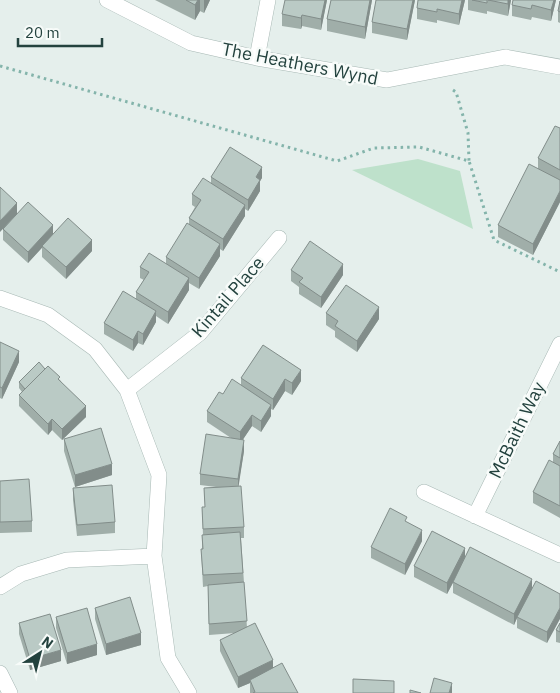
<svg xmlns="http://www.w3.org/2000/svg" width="560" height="693" viewBox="0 0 560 693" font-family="'IBM Plex Sans',sans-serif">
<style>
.green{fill:#bee1cb}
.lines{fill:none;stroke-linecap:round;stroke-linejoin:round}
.street-casing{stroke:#a7b8b4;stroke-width:16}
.path{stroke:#84b4ab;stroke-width:3;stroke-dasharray:2.5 4;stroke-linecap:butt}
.street{stroke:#fff;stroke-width:15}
.wall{fill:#a0aea9}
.shaded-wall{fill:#828d8a}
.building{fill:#bacac5;stroke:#828d8a}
.labels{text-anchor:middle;stroke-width:5;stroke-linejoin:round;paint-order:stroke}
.street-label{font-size:18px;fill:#23423e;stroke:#f7fbf9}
</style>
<rect width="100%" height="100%" fill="#e5efec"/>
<path class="green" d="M418,159L460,171L473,229L352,170Z"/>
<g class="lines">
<g class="street-casing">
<path id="street" d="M107,0L191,43L257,58L387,80L505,57L560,67
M257,58L268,0
M0,298L48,315L95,349L127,390L159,475L154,556L168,658L189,693
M127,390L200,333L279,238
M424,492L560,555
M475,516L560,344
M0,587L21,574L67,560L154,556
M0,673L10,693"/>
</g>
<path class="path" d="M0,66L337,161L374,148L419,147L469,161L494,240L560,272
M453,90L456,92L468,133L469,161"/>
<use href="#street" class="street"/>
</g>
<path class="wall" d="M155,0H210L204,13L200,11L195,20Z
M327,0L321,30L302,26L301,29L282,26V14Z
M331,0H372L365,39L327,31V19Z
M415,0L407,40L372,33V22Z
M465,0L459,25L437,20V23L417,19V8Z
M468,0H511L508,16L487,11V14L468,10Z
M513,0H556L551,21L532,17L531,20L512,16V5Z
M560,1V23L558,22V11Z
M560,128V202L533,255L498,237V225L538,168V158Z
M211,177L262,178L260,180V191L248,211L245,209V216L223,251L220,249V256L199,289L189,283V290L168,324L156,316V322L143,345L138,343L133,351L104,334V323L136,299V292L144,280L140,278V267L166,264V257L189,224V218L195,207L192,205V194L211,184Z
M17,214L53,235L92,251L66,279L42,257V247L28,263L3,240V229Z
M291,270L343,275L321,308L299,294V287L291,281Z
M326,313L379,319L357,352L335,337V331L326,325Z
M0,342L19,362L2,399L0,398Z
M263,345L301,381L292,395L285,391L273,410L271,409V416L261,432L252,426L243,439L244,451L238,486L244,527V538H241L247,628L273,668L298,693H250V683L238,688L220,651V640L235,633L209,635L208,586L203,587L201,549H202V535H203L202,507H205L204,488L216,487L200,485V474L231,438L207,422V411L241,385V378Z
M45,369L60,380L86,417L62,440L52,430L48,435L19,406V395L22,392L19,388V382Z
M64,439L112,475L75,487L64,451Z
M560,441V518L533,503V492L553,462V454Z
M0,481L32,521V532L0,533Z
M73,488L115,522V533L77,536L73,500Z
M407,522L422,541L405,575L371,558V547Z
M465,559L532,588L560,594L547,643L517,628V618L514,625L453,593V583L447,594L414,577V566Z
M95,608L141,645L106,655L95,619Z
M56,617L97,655L67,664L56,628Z
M19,623L61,661L30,670L19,634Z
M560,623V643L556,642V630Z"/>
<path class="shaded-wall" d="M198,0H200V11L195,20V5Z
M204,0H210L204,13Z
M325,0H327L321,30V19Z
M370,0H372L365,39V27Z
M413,0H415L407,40V29Z
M462,0H465L459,25V14Z
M508,0H511L508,16Z
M554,0H556L551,21V10Z
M302,15V26L301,29V18Z
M262,167V178L256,188V177Z
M260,180V191L248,211V200Z
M560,191V202L533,255V244Z
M17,203V214L0,232V221Z
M245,205V216L223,251V239Z
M53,225V236L28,263V252Z
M92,240V251L66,279V267Z
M220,244V256L199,289V278Z
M343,264V275L321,308V297Z
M189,278V290L168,324V312Z
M379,307V319L357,352V341Z
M156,311V322L143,345V334Z
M138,331V343L133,351V340Z
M19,351V362L2,399V388Z
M301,370V381L292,395V383Z
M285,379V391L273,410V399Z
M271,405V416L261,432V421Z
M86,406V417L62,440V429Z
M252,415V426L240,444V432Z
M52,419V430L48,435V424Z
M244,440V451L238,490V479Z
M112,464V475L75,487V475Z
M422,530V541L405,575V564Z
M465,548V559L447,594V583Z
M532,579V590L517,617V618L514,625V614Z
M560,608V619L547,643V632Z
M141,633V645L106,655V644Z
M97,644V655L67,664V653Z
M61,650V661L30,670V659Z
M273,660V671L250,680V683L238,688V677Z
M452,683V693H449Z"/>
<path class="building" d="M186,0H198L195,5Z
M285,0H325L321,19L302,15L301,18L282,14Z
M331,0H370L365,27L327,19Z
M376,0H413L407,29L372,22Z
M418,0H462L459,14L437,9V12L417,8Z
M472,0H487V3Z
M488,0H508V4Z
M513,0H554L551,10L532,5L531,9L512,5Z
M560,1V12L558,11Z
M555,126L560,128V170L538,158Z
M230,147L262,167L256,177L260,180L248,200L211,177Z
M529,164L560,180V191L533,244L498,225Z
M203,178L245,205L223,239L189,218L201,200L192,194Z
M0,187L17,203L0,221Z
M28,202L53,225L28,252L3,229Z
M68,218L92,240L66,267L42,246Z
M187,223L220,244L199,278L166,257Z
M310,241L343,264L321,297L299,282L303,278L291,270Z
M149,253L189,278L168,312L136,292L149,272L140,267Z
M346,285L379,307L357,341L335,326L338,321L326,313Z
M123,291L156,311L143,334L138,331L133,340L104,323Z
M0,342L19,351L2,388L0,387Z
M263,345L301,370L292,383L285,379L273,399L241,378Z
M39,362L45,369L25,389L19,382Z
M48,366L60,377L58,379L86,406L62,429L52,419L48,424L19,395Z
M232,379L271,405L261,421L252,415L240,432L207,411L219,392L223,394Z
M101,428L112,464L75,475L64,439Z
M206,434L244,440L238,479L200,474Z
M560,441V458L553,454Z
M549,460L560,466V506L533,492Z
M29,479L32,521L0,522V481Z
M112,485L115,522L77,525L73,488Z
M241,486L244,527L203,529L202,507H205L204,488Z
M390,508L407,517L405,521L422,530L405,564L371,547Z
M432,531L465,548L447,583L414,566Z
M240,532L243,573L203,575L201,549H203L202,535Z
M470,547L532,579L514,614L453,582Z
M536,581L560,594V608L547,632L517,617Z
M244,582L247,621L209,624L208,585Z
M130,597L141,633L106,644L95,608Z
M87,608L97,644L67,653L56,617Z
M50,614L61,650L30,659L19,623Z
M255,623L273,660L238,677L220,640Z
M560,623V632L556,630Z
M282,663L298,693H253L255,692L250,680Z
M434,678L452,683L449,693H430Z
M353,679L394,681V693H353Z
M410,690L421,693H410Z"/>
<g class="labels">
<g class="street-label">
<text transform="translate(300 64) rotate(11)" y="6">The Heathers Wynd</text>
<text transform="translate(228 297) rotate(-49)" y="6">Kintail Place</text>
<text transform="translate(517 430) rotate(-64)" y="6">McBaith Way</text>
</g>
</g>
<g transform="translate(40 653) rotate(36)" stroke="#f7fbf9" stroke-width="4" paint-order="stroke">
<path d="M0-4L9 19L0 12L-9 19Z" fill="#23423e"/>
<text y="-8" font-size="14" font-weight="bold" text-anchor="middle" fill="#23423e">N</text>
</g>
<path d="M18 38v8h84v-8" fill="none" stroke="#23423e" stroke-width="2.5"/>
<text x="25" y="38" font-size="15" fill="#23423e" stroke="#f7fbf9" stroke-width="4" paint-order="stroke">20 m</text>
</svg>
